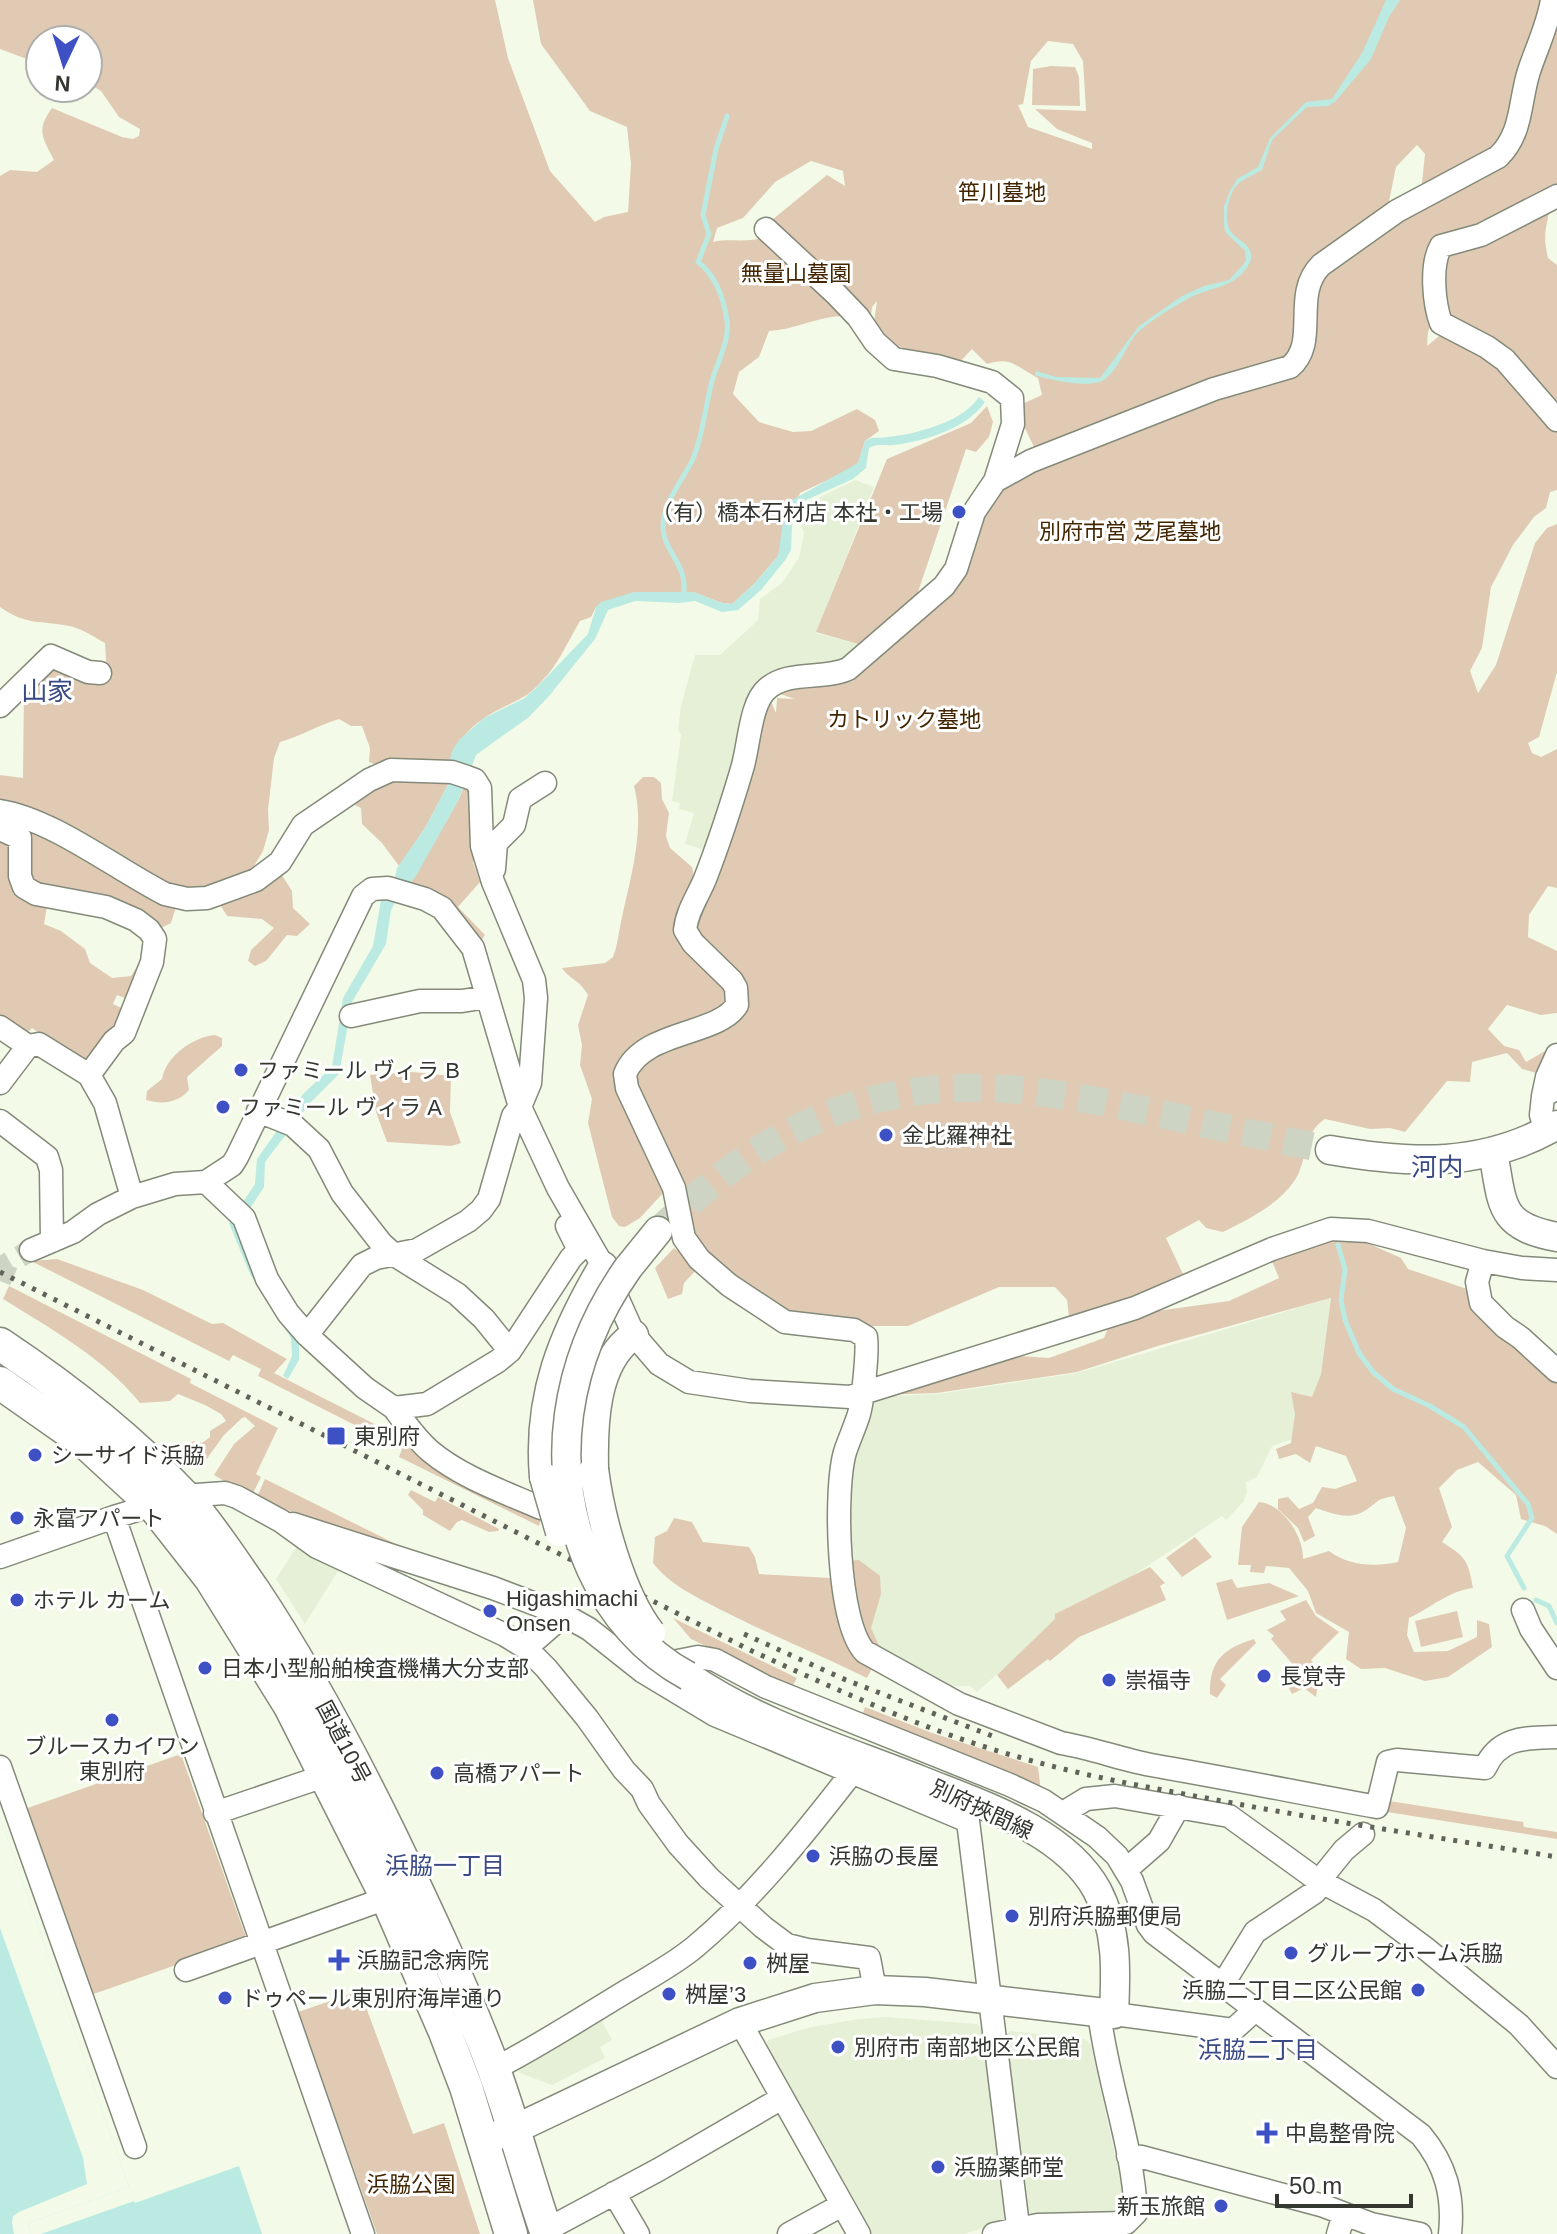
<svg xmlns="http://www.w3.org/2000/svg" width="1557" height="2234" viewBox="0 0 1557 2234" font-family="Arial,'Noto Sans JP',sans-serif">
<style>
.built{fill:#e5f0d6}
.green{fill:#e1cab3;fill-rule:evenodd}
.water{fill:#baeae1}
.pier{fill:#f3fbe8}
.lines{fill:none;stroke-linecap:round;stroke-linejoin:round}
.stream{stroke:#baeae1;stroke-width:5}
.minor-tunnel{stroke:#cdd4c3;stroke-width:22;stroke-dasharray:22 11;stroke-linecap:butt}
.major-tunnel{stroke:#cdd4c3;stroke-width:28;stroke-dasharray:28 14;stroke-linecap:butt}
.minor-casing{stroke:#838a79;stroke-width:25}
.major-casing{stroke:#838a79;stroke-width:31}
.highway-casing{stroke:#838a79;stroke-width:35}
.minor{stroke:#fff;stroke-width:22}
.major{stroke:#fff;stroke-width:28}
.highway{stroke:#fff;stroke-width:32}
.rail{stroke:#5f6359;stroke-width:5;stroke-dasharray:4 8;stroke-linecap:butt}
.major-bridge-casing{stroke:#838a79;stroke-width:31;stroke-linecap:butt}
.major-bridge{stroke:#fff;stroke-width:28}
.poi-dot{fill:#3d51c4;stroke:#fff;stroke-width:3}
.labels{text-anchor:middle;stroke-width:6;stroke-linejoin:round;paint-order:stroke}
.park-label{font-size:22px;fill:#422601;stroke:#fff}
.poi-label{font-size:22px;fill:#343730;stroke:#fff;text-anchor:start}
.street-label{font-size:22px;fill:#343730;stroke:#fff}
.neighbourhood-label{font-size:24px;fill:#3a4a85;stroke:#fff}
.quarter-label{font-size:26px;fill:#3a4a85;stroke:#fff}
</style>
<rect width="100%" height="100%" fill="#f3fbe8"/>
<path class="built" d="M855,480L874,487L816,633L865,646L851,659L769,681L708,851L685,844L694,813L679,809L680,803L672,801L681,735L678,730L681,706L695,655H720L758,620L760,599L782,583L799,558L804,533L798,514L806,504Z
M1331,1298L1321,1374L1296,1438L1272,1446L1257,1477L1246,1482L1247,1492L1244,1501L1226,1520L1222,1516L1128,1579L1056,1614V1619L1037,1639L977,1692L970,1686H953L894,1655H878L853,1613L850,1529V1456L871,1397L938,1394L1077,1373Z
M299,1543L341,1566L305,1624L276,1579Z
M599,2015L612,2040L600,2047L605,2058L552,2085L520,2073L515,2062Z
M886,2017L977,2024L982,2029L1006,2035L1010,2031L1085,2039L1091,2045L1126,2206L1121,2213L999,2223L964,2234H872L766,2047L768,2040L811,2027L859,2019Z"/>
<path class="green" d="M0,0H495L508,58L550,171L595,222L604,217L628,212L631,164L627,127L590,111L541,44L533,0H1542L1501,144L1421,192L1425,154L1417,145L1396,167L1387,211L1337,246L1300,325L1289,357L1037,453L1020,418L1022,404L1042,395L1038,378C1016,367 1012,356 987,364L972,349L957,365L897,353L874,322L877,301L872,307L870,323L859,329L841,316C816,317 794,330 769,331L759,357L739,372L733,394L759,422L793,432L811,431L857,409L875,420L879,431L865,441L858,463L849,470L800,493L778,556L754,584L732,604L722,603L693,592H634L596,607L591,617L580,621C564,648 558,667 534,689C525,698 513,702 502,708C476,720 456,739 448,766H379L369,762L370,748L362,726H351L339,719C319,725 301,736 280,742L274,758L268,810L269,830L263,851L254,866L244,874L216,889H179L0,803V775L23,778L24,687L48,665L107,676L105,643C94,637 81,628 69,626C40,620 27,626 0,607V176L10,170L37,172L54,160C42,137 36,130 52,108L122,137L133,139L139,136L140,129L119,117L101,91L88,83V40H40V64L0,49ZM1048,41L1073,44L1083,61L1086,111L1035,109L1057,129L1092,143V149L1028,127L1018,105L1023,104L1031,61ZM811,161L843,171L845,186L827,175L767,224L762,238C743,243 729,238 713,242L717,228L743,218L775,182Z
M1557,0V191L1434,243L1433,319L1428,332L1427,346L1439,336H1447L1493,355L1557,426V490L1550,492L1546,508L1534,517L1513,545L1491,587L1482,648L1470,671L1478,693L1496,665L1535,543L1547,528L1557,524V672L1539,737L1528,743L1532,753L1541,757L1557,749V888L1548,886L1529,915L1528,937L1557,951V1013L1541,1015L1507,1005L1488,1029L1504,1046L1519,1050L1526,1062L1545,1051L1548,1055L1540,1074L1522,1069L1507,1053L1472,1062L1470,1082L1447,1081L1405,1132L1390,1128L1370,1129L1325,1119C1301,1135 1309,1158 1295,1180C1278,1205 1249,1219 1223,1232L1206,1228L1199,1220L1166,1238L1183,1274L1164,1282L1148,1297L1070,1325L1067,1300L1055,1287H999L908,1326H872L791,1318L700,1253L635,1087L634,1067L741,1012L691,931L769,697L776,713L777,698L795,699L780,694V689L854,681L851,677L905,625L977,517L1004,485L1067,452L1295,371L1312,284L1338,259L1503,160Z
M1051,66L1075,67L1079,77L1080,106L1032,105L1033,69Z
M1550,205C1547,229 1542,232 1548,258L1557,265V415L1457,327L1443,305L1446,251Z
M987,406L993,422L989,437L976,452L966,449L915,601L865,646L816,632L887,459L971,423Z
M399,775L451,779L425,828L399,866L382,843L362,824L361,808L351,803Z
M643,777H654L661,783L662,799L669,813L666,836L670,848L692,867L696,885L682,914L727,982L730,1006L627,1058L670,1193H663L640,1218L625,1227L619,1226L612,1217L588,1123L592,1099L580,1065L582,1045L578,1025L588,995C578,978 571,981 562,968L605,963L613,957C617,947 618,937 620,927C629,881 646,832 634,786Z
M466,782H468L477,849L473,862L480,882L458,907L485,935L481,941L409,886L458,801Z
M4,818L19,823L177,904L171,923L161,928L34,885Z
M0,835L12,840L13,894L41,902L47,906L44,924L61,931L85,949L90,963L112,978L131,976L150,946L130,1000L117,995L113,1004L126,1010C118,1030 99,1056 79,1062L32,1028L26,1034L0,1021Z
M280,872L292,891L293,908L310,924L297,936L287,935L266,961L255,966L248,961L251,950L274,928L262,919L227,916L218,901Z
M215,1035L222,1038V1046L187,1077L189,1090C178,1103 162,1105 146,1100L147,1091L162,1079C166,1056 193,1037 215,1035Z
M413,1072L451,1076L450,1112L461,1143L451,1146L387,1142L376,1112L370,1075Z
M1345,1233L1401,1258L1408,1269L1473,1291L1557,1377V1534L1545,1526L1521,1519L1516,1495L1478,1462L1457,1470L1439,1488L1452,1527L1442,1542C1466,1557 1468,1560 1473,1588C1448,1591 1431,1608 1409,1618L1407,1635L1414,1652L1448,1651L1477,1637V1620L1489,1624L1492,1647L1448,1677L1425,1681L1385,1668L1361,1669L1346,1659L1349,1632L1316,1613L1308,1591L1289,1568L1266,1566L1264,1573L1250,1572L1251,1565H1238L1242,1527L1259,1502C1283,1504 1304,1537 1303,1559L1329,1551C1349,1566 1374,1567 1398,1562L1406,1528L1394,1496C1374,1500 1381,1500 1366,1510C1350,1521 1333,1514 1316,1508L1308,1517L1315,1536L1304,1542L1298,1528L1278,1509V1499L1288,1497L1299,1509L1313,1503L1322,1487L1335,1489L1357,1481L1346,1456L1316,1446L1310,1463L1296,1454L1279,1459L1276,1449L1291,1443L1295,1414L1291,1392L1312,1397L1321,1374L1331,1298L1161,1345L1077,1372L937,1393L877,1395L1005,1355L1049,1358L1104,1338L1110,1323L1155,1306L1157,1311L1229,1301L1279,1278L1269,1254Z
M684,1247L699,1267L684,1283L682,1294L668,1299L655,1268L674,1248L678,1251Z
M57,1259L143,1290L212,1324L223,1323L287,1359L274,1373L404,1439L522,1511L541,1519L539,1526L399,1457L402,1449L258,1376L261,1369L233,1355L229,1361L31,1261Z
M9,1286L191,1379L190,1383L278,1428L256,1474L261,1477L251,1497L214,1475L234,1444L255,1426L245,1417L242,1418L224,1435L203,1464H196L180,1446L194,1441L202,1443L210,1437V1431L226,1421L221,1414L205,1405L178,1394L170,1401L140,1403C104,1358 51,1329 3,1299Z
M265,1479L398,1545L397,1549L256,1499Z
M411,1490L435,1502L438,1497L499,1529L498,1531L489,1532L462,1520L457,1522L450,1531L423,1515V1510L408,1495Z
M674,1518L692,1522L703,1542L749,1547L755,1557L759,1574L831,1578L837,1566L872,1668L867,1678C818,1654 768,1634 719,1609C695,1596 670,1585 653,1563L655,1537L667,1531Z
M1195,1537L1212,1557L1182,1577L1166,1558Z
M859,1560L880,1576L881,1594L871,1628L879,1646L878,1655L869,1649L846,1561Z
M1150,1567L1165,1583L1160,1586L1166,1600L1079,1637L1050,1661L1048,1659L1008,1689L997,1675L1055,1619V1614Z
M1232,1579L1237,1588L1269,1583L1299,1596L1227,1620L1216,1583Z
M1306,1600L1316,1616L1339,1632L1311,1660L1320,1670L1316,1697L1304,1688L1292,1694L1289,1688L1302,1675L1271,1639L1274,1636L1267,1630L1286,1620L1280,1611Z
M1457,1611L1463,1637L1421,1647L1415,1621Z
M673,1618L797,1678L792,1687L691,1639Z
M1254,1639L1256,1643L1220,1679L1226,1685L1217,1698L1210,1694C1209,1661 1224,1648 1254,1639Z
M865,1707L932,1733L1038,1767L1041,1792L1013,1779L1010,1773L986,1768L861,1718Z
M181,1754L247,1940L88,1996L22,1810Z
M1383,1800L1523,1822L1524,1827L1557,1832V1839L1381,1811Z
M360,1991L413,2134L444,2123L480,2234H377L298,2012Z"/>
<path class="water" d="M1386,0H1400L1389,17L1371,59L1335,102L1328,106L1307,107L1272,140L1262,170C1254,175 1242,179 1236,186C1228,197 1222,222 1232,233C1239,241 1256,247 1250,262C1237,290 1207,286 1184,301C1170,309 1143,325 1134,337C1124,350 1117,373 1102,381C1089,388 1049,380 1035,375L1036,371L1056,377L1100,378L1139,326L1182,296L1204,286L1229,280L1242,266L1246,261L1245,251L1226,233L1224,226V206L1230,191L1237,179L1258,167L1270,138L1306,102L1332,99L1362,53Z
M979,397L985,402C967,428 926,441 894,445C885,446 878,443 869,448L866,468L853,479L804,501L799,507L792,524L791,550L786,559L761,590L738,610L722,612L695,601L679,603L635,601L608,610L595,639L549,696L529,717L476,755L458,801L416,876L397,898L391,910L386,944L352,1002L339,1074L311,1102L265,1162L264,1187L241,1222L299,1337V1360L288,1379L283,1376L292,1356L291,1338L250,1274L229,1223L255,1184L257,1159L303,1094L332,1067L343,998L373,946L381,900L394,882L397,868L425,828L451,779L448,766L453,749L460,739L484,718L523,699L535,689L588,634L596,607L601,602L634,592H693L722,603L732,604L754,584L778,556L783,522L792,500L858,463L865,441L871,438C903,438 961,425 979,397Z
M0,1817L129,2187L28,2223L31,2234H0Z
M239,2166L262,2234H41L134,2201L135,2203Z"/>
<path class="pier" d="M0,1817L129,2187L28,2223L31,2234H14L12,2223L13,2216L19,2212L87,2184L83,2158L0,1928Z"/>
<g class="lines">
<path class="stream" d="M683,596C690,566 663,552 663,527C663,502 683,480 693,459C703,435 705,407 712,381C717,363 730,340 727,321C724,299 716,276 698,262L709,234L703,215L716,149L727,116
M1338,1245L1345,1269L1341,1300L1345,1320L1359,1353L1373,1372L1393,1389L1430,1406L1464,1427L1528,1504L1532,1518L1507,1556L1524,1588
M1536,1600L1549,1606L1557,1623"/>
<path class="minor-tunnel" d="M0,1281L7,1264L31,1250"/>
<path class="major-tunnel" d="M658,1231C691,1201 724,1171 762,1148C896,1066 1012,1082 1157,1113C1215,1126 1272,1138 1330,1150"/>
<g class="minor-casing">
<path id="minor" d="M1552,0C1548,25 1537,47 1529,71C1519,102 1523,133 1498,157L1397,211L1321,265C1291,295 1320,342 1290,367L1214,389L1031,461L995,481L974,512L956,569L944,586L848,669C823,680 788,670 767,689C750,703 749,747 742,769C731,806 719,843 705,879C698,896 687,911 685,930L693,943L732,981L736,988L737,1005C718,1036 642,1030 625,1074L627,1088L674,1188L684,1238L699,1259L729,1285L785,1322L854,1330L866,1337C868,1352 863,1403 858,1417C854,1429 849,1440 845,1452C834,1490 837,1623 865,1652L959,1704L1061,1743C1091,1748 1120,1759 1151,1765C1226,1778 1301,1793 1377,1807L1388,1762L1397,1760L1485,1768C1499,1736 1527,1738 1557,1737
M1557,196L1481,235L1441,246C1430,265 1434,304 1441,323L1487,347L1505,360L1557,420
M766,229L836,294L858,317L875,342L894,359L937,366L992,382L1012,398L1013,424L995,481
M0,706L51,656L88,672L100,673
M0,811C52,819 116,869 165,894L187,899L207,898L256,880L280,862L303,825L369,780L391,770L452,772L467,777L475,780L480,788L482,846L493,882L534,980L536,998L530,1083L520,1107L513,1116L489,1199L481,1210L468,1221L417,1250L376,1258L362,1265L307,1335
M0,829L20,838V876L24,887L36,894L106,907L136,920L149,930L155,939L152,962L124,1033L114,1041L89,1075L105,1103L132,1197L98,1214L73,1232L31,1250
M494,869L496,843L514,825L520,799L545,783
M351,1016L420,1001H462L487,997
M0,1027L28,1046L39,1044L89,1075
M0,1083L28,1046
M1543,1096L1547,1077L1557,1055
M258,1111L293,1125L319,1149L342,1193L381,1243L393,1254L457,1294L484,1319L510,1351
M0,1121L47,1157L51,1170L52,1241
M1546,1131L1541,1115L1543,1096L1557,1088
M206,1182L232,1165L237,1157L363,896L372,889L388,888L425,899L442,908L473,948L520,1107L558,1188L603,1266L634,1335L659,1364L689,1382L750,1391L850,1397L1135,1308L1272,1249L1331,1229L1368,1231L1483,1261L1522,1268L1557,1270
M132,1197L175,1184L206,1182L244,1218L267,1279L288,1313L307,1335L365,1388L394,1408L427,1404L498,1361L510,1351L571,1258L579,1250L567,1226
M1483,1261L1477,1282L1481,1303L1505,1327L1521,1338L1557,1371
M394,1408C405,1423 416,1439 430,1451C461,1477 504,1492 541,1508
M293,1524L493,1588L564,1615L589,1629L642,1671L715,1715L968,1821L1019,2234
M0,1557L114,1517
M1523,1610L1531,1629L1557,1668
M526,1648L564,1615
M658,1665L698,1657L715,1660L766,1687L1010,1785L1044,1801L1097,1837L1117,1856L1132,1881L1148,1925L1154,1933L1421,2135C1446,2165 1454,2196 1450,2234
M0,1767L135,2147
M215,1813L327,1775
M1063,1813L1086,1799L1115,1796L1229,1816L1316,1879L1374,1910L1425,1948L1519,2025L1557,2067
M1127,1869L1159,1841L1179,1806
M186,1970L387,1898
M1223,1984L1255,1932L1315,1892L1327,1871L1344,1850L1363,1834
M1114,2014L1233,2030L1255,2010
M740,2022L859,2234
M494,2069C541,2045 585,2016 630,1989C653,1975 676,1963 696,1946C753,1898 801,1838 847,1779L850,1772
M1128,2156L1142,2157L1324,2206L1371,2224L1420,2234
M614,2193L638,2234
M546,2230L658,2170L782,2098
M363,2234L114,1517L183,1496L225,1493L237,1497L281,1521L317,1547L505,1635L526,1648L546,1668L587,1718L624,1770L642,1789L649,1804L678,1844L709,1878L763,1927L787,1945L807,1950L869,1958L875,1990
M789,2234L842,2205
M994,2234L1038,2225L1126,2223L1136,2213C1133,2145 1107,2080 1099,2012
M1338,2234L1344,2214"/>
</g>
<g class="major-casing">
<path id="major" d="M1330,1150C1411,1164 1483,1168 1557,1125
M1493,1152C1503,1205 1498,1226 1557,1237
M628,1268L658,1231
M594,1469C593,1425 594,1362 634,1335
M544,1477C537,1396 563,1334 603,1266
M483,2140L513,2130L740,2022L815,1998L875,1990L925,1992L1114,2014C1116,1971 1118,1930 1097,1890C1064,1830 979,1804 920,1780C842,1749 758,1724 688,1676"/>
</g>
<g class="highway-casing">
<path id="highway" d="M0,1344C66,1388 128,1436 182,1494C209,1524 231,1558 254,1591C306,1669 349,1750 390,1834C427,1911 463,1987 493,2067C513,2122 528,2179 547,2234
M0,1383L87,1444L153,1505L211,1579L290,1706L387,1898L445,2032L466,2087L511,2234"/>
</g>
<use href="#minor" class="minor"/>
<use href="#major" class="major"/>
<use href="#highway" class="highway"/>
<path class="rail" d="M0,1272L752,1651C840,1691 928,1732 1022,1758C1084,1776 1147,1787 1211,1799C1326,1821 1442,1838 1557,1857
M576,1549L626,1574
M744,1634L846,1680L995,1737"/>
<g class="major-bridge-casing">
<path id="major-bridge" d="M628,1268C565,1358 546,1468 591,1569C611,1614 645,1653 688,1676
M594,1469C600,1517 621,1595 651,1633
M544,1477L560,1532"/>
</g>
<use href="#major-bridge" class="major-bridge"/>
</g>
<g class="poi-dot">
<circle cx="959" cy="512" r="8"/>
<circle cx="241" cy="1070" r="8"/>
<circle cx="223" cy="1107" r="8"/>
<circle cx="886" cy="1135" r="8"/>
<rect x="326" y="1426" width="20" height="20" rx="4"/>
<circle cx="35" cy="1455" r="8"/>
<circle cx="17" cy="1518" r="8"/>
<circle cx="17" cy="1600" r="8"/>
<circle cx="490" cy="1611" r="8"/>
<circle cx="205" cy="1668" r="8"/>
<circle cx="1264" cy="1676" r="8"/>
<circle cx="1109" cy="1680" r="8"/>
<circle cx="112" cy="1720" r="8"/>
<circle cx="437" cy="1773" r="8"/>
<circle cx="813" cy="1856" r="8"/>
<circle cx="1012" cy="1916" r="8"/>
<circle cx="1291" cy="1953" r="8"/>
<path d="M335 1948h8v8h8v8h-8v8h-8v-8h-8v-8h8z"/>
<circle cx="750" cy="1963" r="8"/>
<circle cx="1418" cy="1990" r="8"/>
<circle cx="669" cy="1994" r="8"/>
<circle cx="225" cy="1998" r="8"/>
<circle cx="838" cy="2047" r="8"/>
<path d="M1263 2121h8v8h8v8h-8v8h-8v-8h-8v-8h8z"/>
<circle cx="938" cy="2167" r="8"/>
<circle cx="1221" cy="2206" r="8"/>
</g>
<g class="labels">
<g class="park-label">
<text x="1002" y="200">笹川墓地</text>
<text x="796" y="281">無量山墓園</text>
<text x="1130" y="539">別府市営 芝尾墓地</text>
<text x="904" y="727">カトリック墓地</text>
<text x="411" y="2192">浜脇公園</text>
</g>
<g class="poi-label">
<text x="943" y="520" text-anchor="end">（有）橋本石材店 本社・工場</text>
<text x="257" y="1078">ファミール ヴィラ B</text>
<text x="239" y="1115">ファミール ヴィラ A</text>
<text x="902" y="1143">金比羅神社</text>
<text x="354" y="1444">東別府</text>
<text x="51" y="1463">シーサイド浜脇</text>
<text x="33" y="1526">永富アパート</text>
<text x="506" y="1606">Higashimachi<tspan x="506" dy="25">Onsen</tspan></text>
<text x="33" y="1608">ホテル カーム</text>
<text x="221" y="1676">日本小型船舶検査機構大分支部</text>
<text x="1280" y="1684">長覚寺</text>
<text x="1125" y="1688">崇福寺</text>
<text x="112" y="1754" text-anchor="middle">ブルースカイワン<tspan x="112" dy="25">東別府</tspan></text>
<text x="453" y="1781">高橋アパート</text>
<text x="829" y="1864">浜脇の長屋</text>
<text x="1028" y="1924">別府浜脇郵便局</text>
<text x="1307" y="1961">グループホーム浜脇</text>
<text x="357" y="1968">浜脇記念病院</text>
<text x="766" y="1971">桝屋</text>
<text x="1402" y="1998" text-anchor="end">浜脇二丁目二区公民館</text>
<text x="685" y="2002">桝屋’3</text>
<text x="241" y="2006">ドゥペール東別府海岸通り</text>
<text x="854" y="2055">別府市 南部地区公民館</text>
<text x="1285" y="2141">中島整骨院</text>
<text x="954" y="2175">浜脇薬師堂</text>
<text x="1205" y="2214" text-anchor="end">新玉旅館</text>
</g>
<g class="street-label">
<text transform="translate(344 1742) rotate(62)" y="8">国道10号</text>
<text transform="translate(982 1809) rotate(25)" y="8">別府挾間線</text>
</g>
<g class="neighbourhood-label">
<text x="445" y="1874">浜脇一丁目</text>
<text x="1258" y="2058">浜脇二丁目</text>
</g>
<g class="quarter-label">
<text x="47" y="700">山家</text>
<text x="1437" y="1176">河内</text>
</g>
</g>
<g transform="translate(64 64) rotate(184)"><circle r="38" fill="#ffffff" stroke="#aeafac" stroke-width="2"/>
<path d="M0-6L14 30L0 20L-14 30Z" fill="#3d51c4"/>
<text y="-12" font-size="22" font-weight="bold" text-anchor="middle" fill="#343730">N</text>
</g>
<path d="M1277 2194v12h134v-12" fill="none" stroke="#343730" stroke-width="4"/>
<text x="1289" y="2194" font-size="24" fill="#343730" stroke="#ffffff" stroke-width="6" paint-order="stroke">50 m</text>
</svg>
